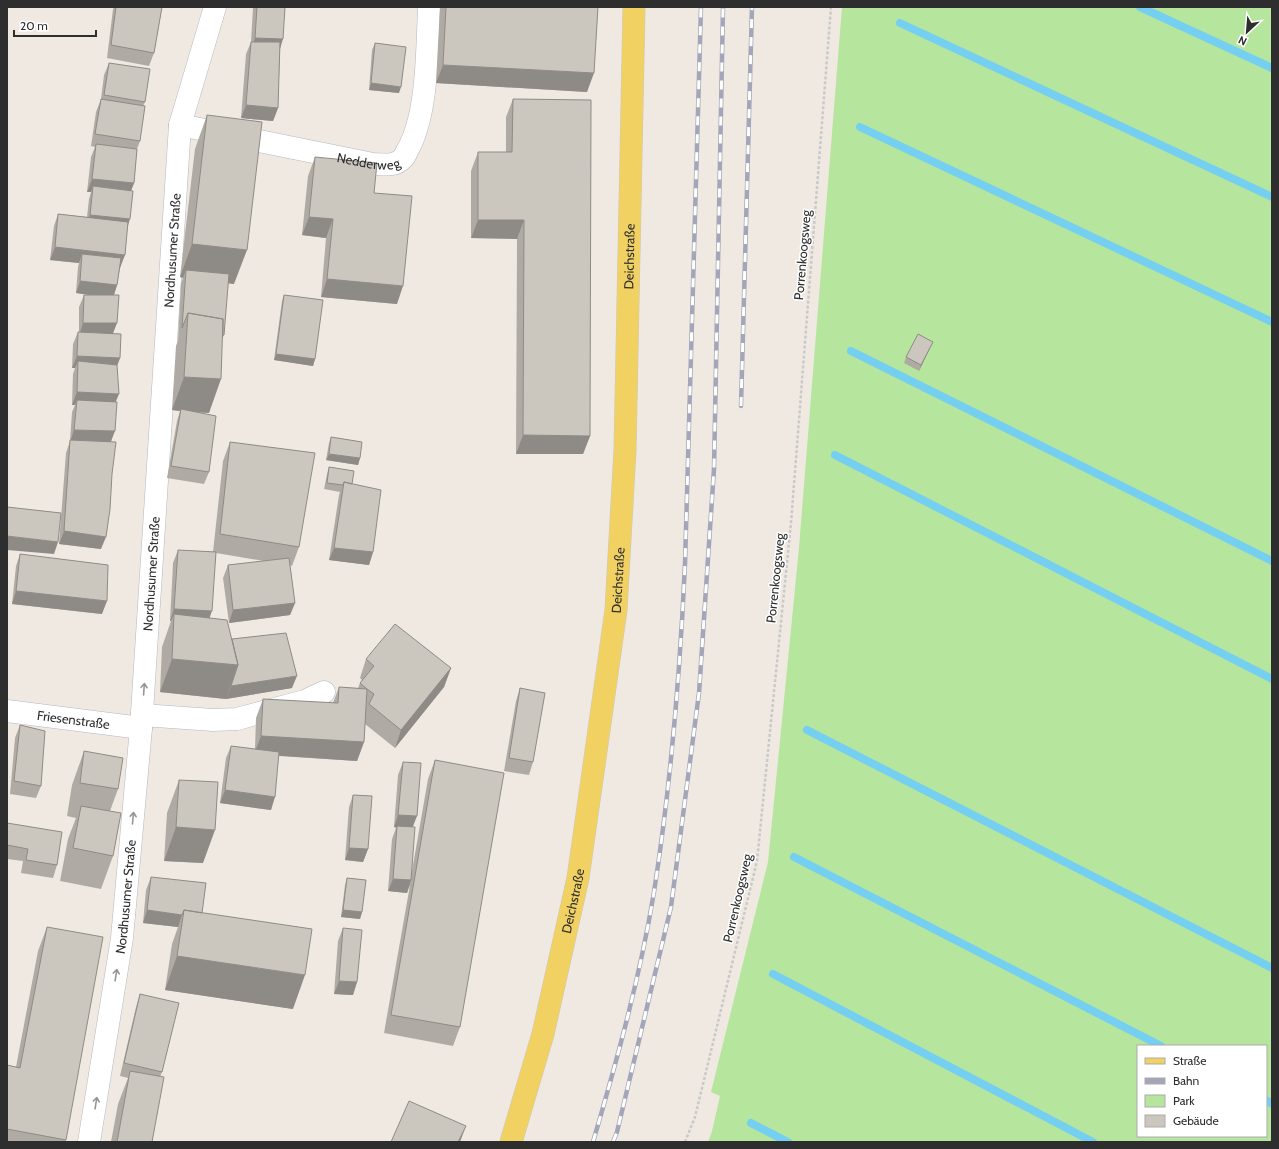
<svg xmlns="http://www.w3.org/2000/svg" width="1279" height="1149" viewBox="0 0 1279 1149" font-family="Cabin,sans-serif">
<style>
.green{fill:#b6e59e;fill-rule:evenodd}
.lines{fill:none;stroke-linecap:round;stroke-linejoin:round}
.stream{stroke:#75cff0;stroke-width:8}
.minor-casing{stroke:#b4b7c1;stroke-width:23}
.major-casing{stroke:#c9c9c9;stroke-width:23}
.path{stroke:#c9c9c9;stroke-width:2.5;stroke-dasharray:3 2;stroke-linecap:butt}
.minor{stroke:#fff;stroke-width:22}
.major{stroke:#f2d163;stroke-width:22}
.rail-casing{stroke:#a3a6b8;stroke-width:4.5}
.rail{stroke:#fff;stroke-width:3;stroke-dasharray:9;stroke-linecap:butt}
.wall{fill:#afaba4}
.shaded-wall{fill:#8e8b86}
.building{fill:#cbc7bf;stroke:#8e8b86}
.oneway{stroke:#969696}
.labels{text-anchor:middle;stroke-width:3;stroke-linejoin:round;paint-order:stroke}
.street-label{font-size:13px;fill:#2e2e2e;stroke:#fff}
</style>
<rect width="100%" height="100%" fill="#efe9e1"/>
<path class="green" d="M842,7H1272V1142H708L712,1131L720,1096L711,1092L768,862L799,548ZM1138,1046H1266V1136H1138Z"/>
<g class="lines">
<path class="stream" d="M1140,7L1272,68
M900,23L1272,197
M860,127L1272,322
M851,351L1272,561
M835,455L1272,679
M807,730L1272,968
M794,857L1161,1046
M773,974L1093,1142
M1266,1100L1272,1104
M751,1123L788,1142"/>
<g class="minor-casing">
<g id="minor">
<path id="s1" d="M180,125L373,164C383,164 394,167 402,159C404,157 406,154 407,151C428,116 427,49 429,7"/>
<path id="s2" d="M7,711L141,728"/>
<path d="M142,715L213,720L237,719L305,701L324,692"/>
<path id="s3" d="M89,1142L122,938L141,728L180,125L215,7"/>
</g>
</g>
<g class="major-casing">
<g id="major">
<path id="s4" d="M511,1142L543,1034L578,878L616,610L625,450L634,7"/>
</g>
</g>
<path class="path" d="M685,1142L695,1117L757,861L791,523L831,7"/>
<use href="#minor" class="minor"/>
<use href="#major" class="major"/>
<g class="rail-casing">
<path id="rail" d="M741,406L752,7
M593,1142C617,1060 640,977 654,892C671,783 680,674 685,564L701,7
M613,1142L617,1132L671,907L699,693L714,469L723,7"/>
</g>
<use href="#rail" class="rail"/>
</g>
<path class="wall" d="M114,7H162L154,53L149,66L107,58L113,9Z
M253,7H285L280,48L278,108L273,121L241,118L246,54L251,42Z
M440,7H598L587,92L436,83Z
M375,43L399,93L369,90L372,50Z
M109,63L145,102L143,106L140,141L137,149L134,183L131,191L128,225L120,268L117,285L114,295L113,334L120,358L117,366L116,402L111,442L101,549L59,544L66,453L70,441L72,412L75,405H72L73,374L75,368H72L73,344L78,332H79V307L84,295H88L76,293L78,267L79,263L50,260L54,226L58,214L87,217L89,199L91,192H87L91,157L95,147L91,146L96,112L101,99L104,75Z
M513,99L590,436L583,454H516L517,239L471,238V171L478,152H506V117Z
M207,115L234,284L228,283L224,335L222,339L209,413L196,412L209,472L204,484L167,478L177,421L180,411L172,410L176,346L178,341L181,283L183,278L180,277L195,149Z
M315,157L374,193L397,304L321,297L326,238L302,235L308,176Z
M284,295L315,359L313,366L274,360L282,301Z
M930,348L919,371L904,363L906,357Z
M331,437L360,458L358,465L326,460L329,443Z
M230,442L299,547L292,566L290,565L295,603L290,615L229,623L223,578L228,565L264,561L216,553L210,618L232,639L292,688L226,699L160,692L162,647L171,621H170L173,563L178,550L213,552L223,461Z
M329,467L352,484L373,552L369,565L329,560L339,495L340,492L324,489L327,474Z
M20,554L102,614L12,604L16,566Z
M366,659L451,668L444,687L395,748L365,724L364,742L357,761L279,756L271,810L220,803L226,758L231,746L255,749L256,718L263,699L333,703L339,687L358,688L360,683L362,680L360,678Z
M520,688L533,762L529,775L504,771L516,701Z
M20,725L41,786L36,798L10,794L15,738Z
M84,751L118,789L110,811L113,856L101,889L60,881L68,839L76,818L67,816L72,785Z
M435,760L460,1027L453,1046L384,1033L410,885L407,893L388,891L392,839L396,828L394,827L398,775L403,762L413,827L412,871L428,779Z
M179,780L203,863L164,861L167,813Z
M353,795L368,849L363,862L345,860L349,807Z
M7,823L57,865L53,878L21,873L23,861L7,859Z
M151,877L202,913L293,1009L165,990L172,944L178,927L143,923L146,890Z
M347,878L362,912L360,919L341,917L345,885Z
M47,927L66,1140L65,1142H7V1065L16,1067L38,951Z
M343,928L357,982L353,995L334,994L338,941Z
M140,994L162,1072L160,1077L152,1142H111L118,1104L128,1078L120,1076L136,1007Z"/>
<path class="shaded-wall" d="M255,38L283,39L279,52L251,51Z
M443,65L594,73L587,92L436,83Z
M371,83L401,87L399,93L369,90Z
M246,105L278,108L273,121L241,118Z
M92,179L134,183L129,196L93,186L91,192H87Z
M90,215L130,219L126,232L85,227Z
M309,217L333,219L326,238L302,235Z
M478,220H524L517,239L471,238Z
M192,244L247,250L234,284L186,278V270L183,278L180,277Z
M55,247L125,255L120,268L82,264V254L79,263L50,260Z
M327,279L403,286L397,304L321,297Z
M80,281L117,285L113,298L76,293Z
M83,323H117L112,336H79Z
M933,342L930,348L919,371L921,365Z
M276,354L315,359L313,366L274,360Z
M77,356L120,358L115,371L78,361L75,368H72Z
M184,377L221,379L209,413L181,411V409L180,411L172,410Z
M77,392L119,394L114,406L77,400L75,405H72Z
M74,430L115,431L110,444L70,442Z
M523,435L590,436L583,454H516Z
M329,454L360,458L358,465L326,460Z
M64,531L106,537L101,549L59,544Z
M7,536L58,542L54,554L7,550Z
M334,548L373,552L369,565L329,560Z
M16,591L107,601L102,614L12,604Z
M295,603L290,615L229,623L233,610Z
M174,609L212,611L207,624L174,614L171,621H170Z
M172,659L238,665L226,699L160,692Z
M451,668L444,687L395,748L401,730Z
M297,676L292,688L226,699L231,686Z
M261,736L364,742L357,761L254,754Z
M225,790L275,797L271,810L220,803Z
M398,815L417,816L412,829L394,827Z
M176,827L215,830L203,863L164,861Z
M349,848L368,849L363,862L345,860Z
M393,879L411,880L407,893L388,891Z
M147,910L182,915L178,927L143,923Z
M343,910L362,912L360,919L341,917Z
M177,956L305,975L293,1009L165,990Z
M339,981L357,982L353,995L334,994Z
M466,1126L460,1142H458Z"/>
<path class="building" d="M116,7H162L154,53L111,45Z
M257,7H285L283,39L255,38Z
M446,7H598L594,73L443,65Z
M251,42H280L278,108L246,105Z
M375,43L406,47L401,87L371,83Z
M109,63L150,69L145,102L104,95Z
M101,99L145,106L140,141L95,134Z
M513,99L591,100L590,436L523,435L524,220H478V152H512Z
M207,115L262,122L247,250L192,244Z
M96,144L137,149L134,183L92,179Z
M315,157L377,163L374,193L412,196L403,286L327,279L333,219L309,217Z
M93,186L133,191L130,219L90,215Z
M58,214L128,222L125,255L55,247Z
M82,254L121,258L117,285L80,281Z
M186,270L229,274L224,335H223V319L188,313L182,328Z
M84,295H119L117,323H83Z
M284,295L323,300L315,359L276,354Z
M188,313L223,319L221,379L184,377Z
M78,332L121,334L120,358L77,356Z
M918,334L933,342L921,365L906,357Z
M78,361L117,365L119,394L77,392Z
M77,400L117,402L115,431L74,430Z
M181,409L216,416L209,472L171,466Z
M331,437L362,442L360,458L329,454Z
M70,440L116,442L112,474L110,509L106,537L64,531Z
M230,442L315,453L299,547L220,534Z
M329,467L354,471L352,484L344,482L343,485L327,483Z
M344,482L381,490L373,552L334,548Z
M7,507L61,513L58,542L7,536Z
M178,550L216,552L212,611L174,609Z
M20,554L108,565L107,601L16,591Z
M289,558L295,603L233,610L228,565Z
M174,614L227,620L238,665L172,659Z
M395,624L451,668L401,730L369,704L374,694L367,689L364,742L261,736L263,699L338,703L339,687L367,689L360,683L374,666L366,659Z
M286,633L297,676L231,686L238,665L232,639Z
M520,688L545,693L533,762L509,758Z
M20,725L45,731L41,786L14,781Z
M231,746L279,752L275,797L225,790Z
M84,751L123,758L118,789L80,783Z
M435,760L504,773L460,1027L391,1015Z
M403,762L421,763L417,816L398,815Z
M179,780L218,782L215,830L176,827Z
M353,795L372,796L368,849L349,848Z
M81,806L121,813L113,856L73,848Z
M7,823L62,832L57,865L26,860L28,849L7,845Z
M397,826L415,827L411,880L393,879Z
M151,877L206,883L202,913L184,910L182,915L147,910Z
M347,878L366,880L362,912L343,910Z
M184,910L312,929L305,975L177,956Z
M47,927L103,937L66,1140L7,1129V1065L20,1068Z
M343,928L362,930L357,982L339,981Z
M140,994L179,1003L162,1072L124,1063Z
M130,1071L164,1077L152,1142H117Z
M409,1101L466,1126L458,1142H391Z"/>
<defs><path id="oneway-shaft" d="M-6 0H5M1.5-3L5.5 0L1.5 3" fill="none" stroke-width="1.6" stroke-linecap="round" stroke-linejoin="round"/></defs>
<g class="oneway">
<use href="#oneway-shaft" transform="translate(144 689) rotate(-86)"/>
<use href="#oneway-shaft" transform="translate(133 818) rotate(-85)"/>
<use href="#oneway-shaft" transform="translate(116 975) rotate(-81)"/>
<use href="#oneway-shaft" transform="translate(96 1103) rotate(-81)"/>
</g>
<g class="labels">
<g class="street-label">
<text dy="5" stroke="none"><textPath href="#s1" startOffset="192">Nedderweg</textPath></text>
<text dy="5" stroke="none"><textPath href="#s3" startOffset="896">Nordhusumer Straße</textPath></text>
<text transform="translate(802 255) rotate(-85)" y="5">Porrenkoogsweg</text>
<text dy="5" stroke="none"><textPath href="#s4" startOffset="897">Deichstraße</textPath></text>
<text dy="5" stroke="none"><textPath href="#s3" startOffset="572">Nordhusumer Straße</textPath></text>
<text transform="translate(775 578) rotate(-84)" y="5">Porrenkoogsweg</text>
<text dy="5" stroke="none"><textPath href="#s4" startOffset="573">Deichstraße</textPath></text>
<text dy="5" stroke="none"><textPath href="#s2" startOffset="67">Friesenstraße</textPath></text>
<text dy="5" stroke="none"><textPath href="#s3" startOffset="248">Nordhusumer Straße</textPath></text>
<text transform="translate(737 898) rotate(-77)" y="5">Porrenkoogsweg</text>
<text dy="5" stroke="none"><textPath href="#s4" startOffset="249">Deichstraße</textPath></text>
</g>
</g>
<rect width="1279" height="1149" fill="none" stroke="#2e2e2e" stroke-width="16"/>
<rect x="1137" y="1045" width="130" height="92" fill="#ffffff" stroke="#ababab"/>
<rect x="1145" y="1058" width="20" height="6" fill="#f2d163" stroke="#ababab"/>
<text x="1173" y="1065" font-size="12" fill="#2e2e2e">Straße</text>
<rect x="1145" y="1078" width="20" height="6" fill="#a3a6b8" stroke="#ababab"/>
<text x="1173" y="1085" font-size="12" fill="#2e2e2e">Bahn</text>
<rect x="1145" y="1095" width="20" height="12" fill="#b6e59e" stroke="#ababab"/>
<text x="1173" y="1105" font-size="12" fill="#2e2e2e">Park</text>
<rect x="1145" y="1115" width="20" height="12" fill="#cbc7bf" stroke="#ababab"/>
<text x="1173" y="1125" font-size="12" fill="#2e2e2e">Gebäude</text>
<g transform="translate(1247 32) rotate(206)" stroke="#ffffff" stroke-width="3" paint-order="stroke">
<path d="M0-3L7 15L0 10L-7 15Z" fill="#2e2e2e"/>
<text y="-6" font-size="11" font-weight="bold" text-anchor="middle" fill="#2e2e2e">N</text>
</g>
<path d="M14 30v6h82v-6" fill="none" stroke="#2e2e2e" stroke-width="2"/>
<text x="20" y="30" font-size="12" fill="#2e2e2e" stroke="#ffffff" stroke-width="3" paint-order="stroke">20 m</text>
</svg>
